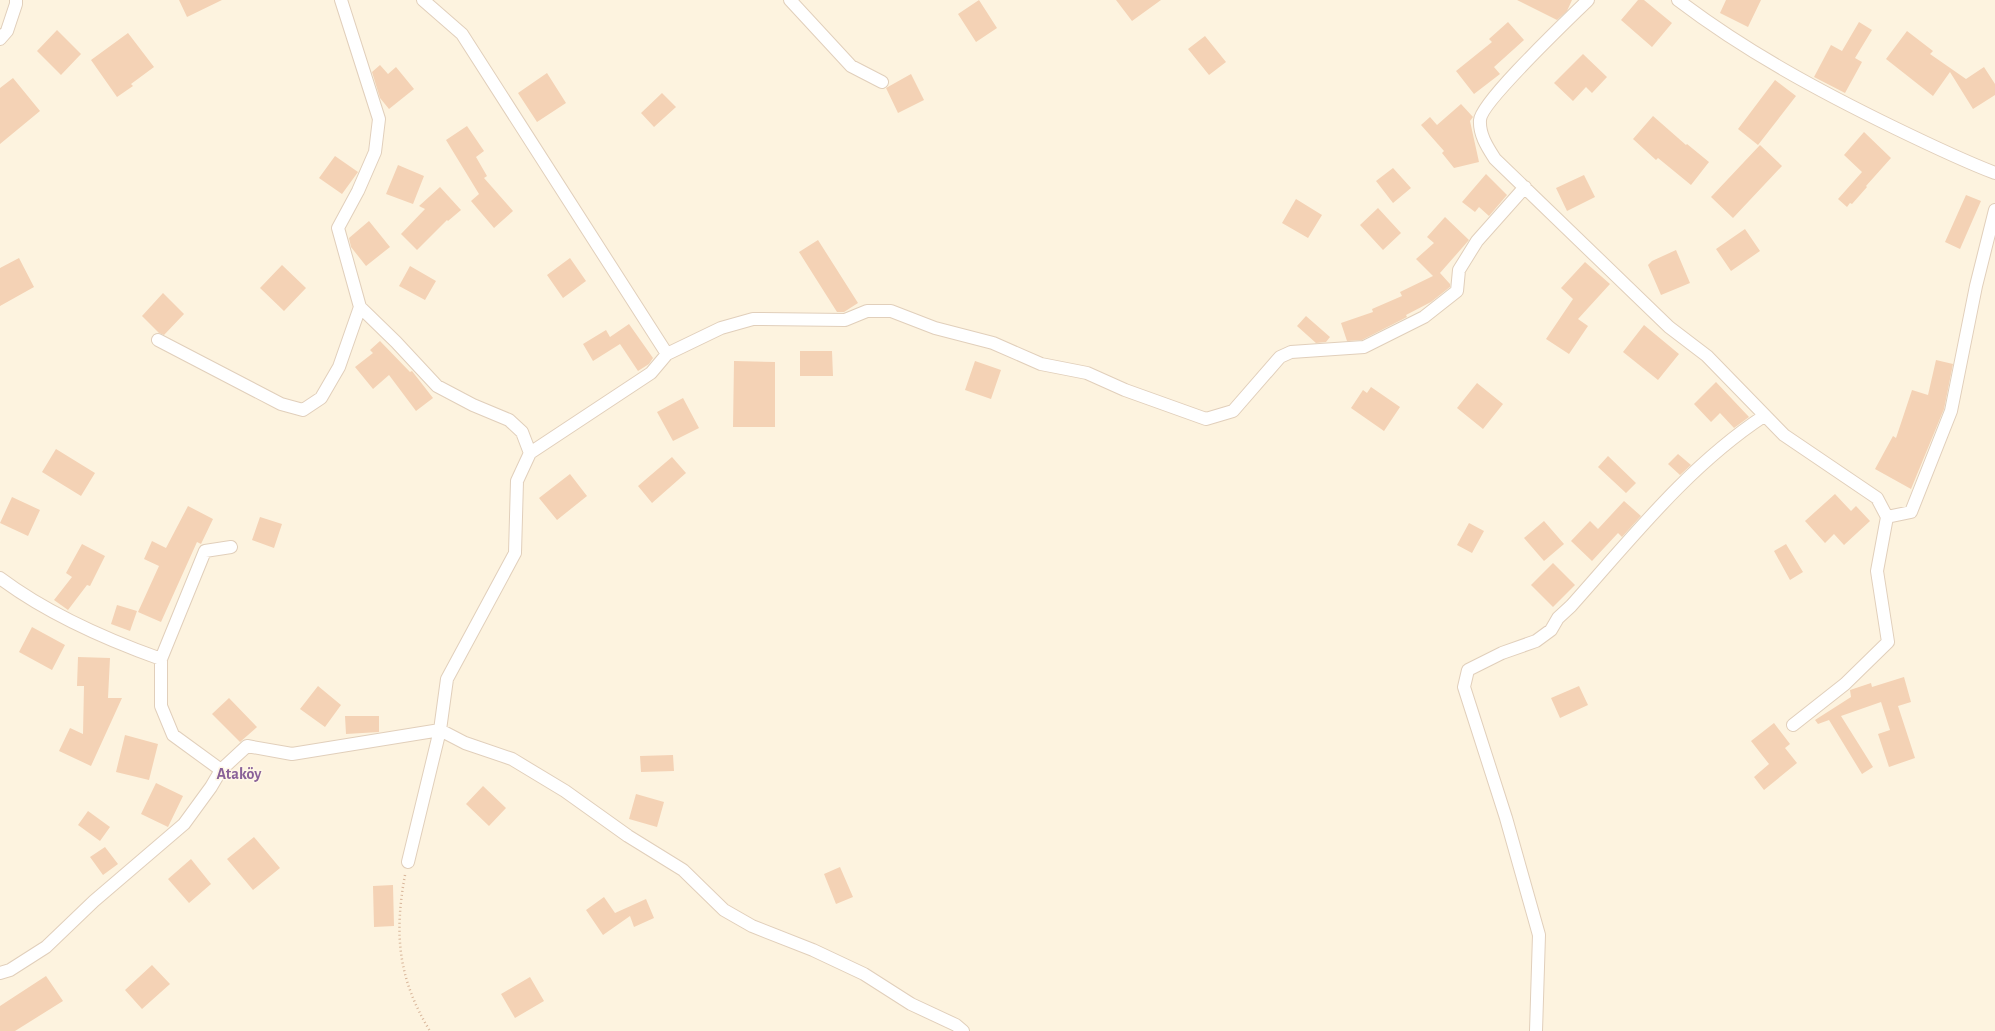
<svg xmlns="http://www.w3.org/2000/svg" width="1995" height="1031" viewBox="0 0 1995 1031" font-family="'Alegreya Sans',sans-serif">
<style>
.building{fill:#f4d2b5}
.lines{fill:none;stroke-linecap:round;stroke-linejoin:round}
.street-casing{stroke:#e1cfbb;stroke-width:14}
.path{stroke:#d8b599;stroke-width:2.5;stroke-dasharray:1 3;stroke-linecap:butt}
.street{stroke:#fff;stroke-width:12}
.labels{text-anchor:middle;stroke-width:3;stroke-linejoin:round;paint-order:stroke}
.quarter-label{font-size:16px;font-weight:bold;fill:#896198;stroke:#fff7e6}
</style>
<rect width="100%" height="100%" fill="#fdf3df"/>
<path class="building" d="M179,0H222L187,17Z
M979,0L997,28L976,42L958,14Z
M1116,0H1161L1132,21Z
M1517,0H1572L1567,11L1557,20Z
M1638,0H1644L1672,23L1652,47L1621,20Z
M1726,0H1761L1748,27L1720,13Z
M1508,22L1524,40L1494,67L1500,74L1474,94L1456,71L1492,42L1489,39Z
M1859,22L1872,30L1855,58L1862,62L1845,93L1814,77L1831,45L1842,51Z
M57,30L81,54L61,75L37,51Z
M1907,31L1933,51L1930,54L1966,79L1984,67L1995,84V95L1973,109L1950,72L1933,96L1919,85L1886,59Z
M128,33L154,67L131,84L133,86L117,97L91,60Z
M1205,36L1226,62L1209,75L1188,49Z
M1583,54L1607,77L1592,93L1586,87L1573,101L1554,83Z
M380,65L388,74L396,67L414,89L389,109L380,98L372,72Z
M547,73L566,103L537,122L518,93Z
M911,74L924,100L898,113L886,88Z
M13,78L40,111L0,144V88Z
M1775,80L1796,96L1758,145L1738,129Z
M662,93L676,107L654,127L641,113Z
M1461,104L1473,117L1470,121L1479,162L1454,168L1442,153L1444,151L1421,125L1430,117L1437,125Z
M1653,116L1686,145L1687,144L1709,162L1691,185L1658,158L1656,160L1633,139Z
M467,126L484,151L476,157L487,176L484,178L513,211L494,228L471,201L479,194L446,140Z
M1864,132L1891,158L1866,186L1867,187L1852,204L1850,203L1847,207L1838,199L1862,172L1844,155Z
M1760,145L1782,166L1733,218L1711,197Z
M335,156L358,172L342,194L319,178Z
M398,165L424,176L413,204L386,194Z
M1393,168L1411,188L1393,203L1376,181Z
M1486,174L1507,195L1489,216L1479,207L1475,212L1462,202Z
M1584,175L1595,197L1567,211L1556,188Z
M440,187L461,210L448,221L447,220L417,250L401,234L425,209L419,206Z
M1966,195L1981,201L1960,249L1945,242Z
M1296,199L1322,215L1308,238L1282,223Z
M1378,208L1401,233L1383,250L1360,225Z
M1445,217L1469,240L1440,273L1450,284V287L1431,302L1406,315L1407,317L1362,340L1347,341L1341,323L1373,312L1372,309L1402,296L1400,292L1433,276L1416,259L1434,243L1427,237Z
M369,221L390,247L366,266L351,247L349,238Z
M1745,229L1760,251L1731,271L1716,249Z
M818,240L858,303L844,312H837L799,252Z
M1676,250L1690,283L1661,295L1648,265L1652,261Z
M19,258L34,287L0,306V268Z
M570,258L586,281L563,298L547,275Z
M1585,262L1610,284L1578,319L1588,326L1569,354L1546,339L1573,299L1561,288Z
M282,265L306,288L284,311L260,288Z
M410,266L436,281L425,300L399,286Z
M163,293L184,314L164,335L159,333L142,316Z
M1306,316L1330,337L1326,342L1316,343L1297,326Z
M629,324L653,358L649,364L638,371L620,344L593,361L583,344L606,330L610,337Z
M1644,325L1679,354L1658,380L1623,352Z
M380,341L410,372L412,371L433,398L416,411L389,375L373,389L355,367L373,353L370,350Z
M800,351H832L833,376H800Z
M1936,360L1953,364L1944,409L1911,489L1875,469L1893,436L1896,438L1912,390L1928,395Z
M734,361L775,362V427H733Z
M975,361L1001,370L991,399L965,390Z
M1716,382L1749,417L1734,428L1720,413L1711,422L1694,404Z
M1477,383L1503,404L1483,429L1457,408Z
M1371,387L1400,407L1384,431L1351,408L1363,390L1367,393Z
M683,398L699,428L673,441L657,412Z
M56,449L95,473L81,496L42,472Z
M1678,454L1691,465L1680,475L1668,464Z
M1608,456L1636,483L1626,493L1598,467Z
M672,457L686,473L652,503L638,486Z
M570,474L587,496L557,520L539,498Z
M1835,494L1851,511L1856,506L1870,521L1844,545L1834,534L1825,543L1805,521Z
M12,497L40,510L28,536L0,523Z
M1624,501L1641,516L1622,537L1618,533L1592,561L1571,541L1590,521L1598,529Z
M188,506L213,519L201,544L197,542L161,622L138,612L159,566L144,559L152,541L166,548Z
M260,517L282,524L274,548L252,540Z
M1544,521L1564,544L1544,561L1524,538Z
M1469,523L1484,531L1472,553L1457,545Z
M82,544L105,556L90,586L87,585L68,610L54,600L72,577L66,573Z
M1786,544L1803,572L1790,580L1774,551Z
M1553,563L1575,585L1553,607L1531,585Z
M117,605L137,611L130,631L111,624Z
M32,627L65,645L52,670L19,652Z
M78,657L110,658L108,698H122L91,766L59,751L70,728L83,734L84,686H77Z
M1904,677L1911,702L1898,706L1915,758L1889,767L1878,734L1890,730L1881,702L1841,716L1873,767L1862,774L1829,720L1818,724L1815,720L1851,697L1850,690L1871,683L1872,687Z
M318,686L341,705L325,727L300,709Z
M1579,686L1588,705L1560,718L1551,698Z
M229,698L257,727L240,742L212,714Z
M345,716H379V732L346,734Z
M1774,723L1790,744L1785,748L1797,763L1764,790L1754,777L1769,764L1751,741Z
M125,735L158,744L149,780L116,772Z
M673,755L674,771L641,772L640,756Z
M156,783L183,796L168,827L141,814Z
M483,786L506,808L489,826L466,804Z
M636,794L664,802L657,827L629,819Z
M88,811L110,827L100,841L78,825Z
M254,837L280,868L253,890L227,859Z
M105,847L118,864L103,875L90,857Z
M191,859L211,884L189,903L168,879Z
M840,867L853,897L836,904L824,874Z
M393,885L394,926L374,927L373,886Z
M604,897L615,913L646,899L654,918L634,927L630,916L603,935L586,910Z
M152,965L170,984L142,1009L125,990Z
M46,976L63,1001L15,1031H0V1006Z
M530,977L544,1001L515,1018L501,994Z"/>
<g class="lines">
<g class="street-casing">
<path id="street" d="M341,0L379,119L375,152L358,191L338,228L360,307L396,342L437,386L473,405L509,420L522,432L530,453
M790,0L851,66L882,82
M1588,0C1570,18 1481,102 1480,120C1479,135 1488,148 1495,159L1669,327L1707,356L1784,435L1877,498L1887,517L1877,571L1888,642L1845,684L1793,725
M1678,0C1745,51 1819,91 1895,128C1928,144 1961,160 1995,173
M0,39L7,31L16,4V0
M158,340L281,404L303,410L321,398L339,367L360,307
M667,354L721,328L753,319L845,320L867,311H891L935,328L993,343L1041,364L1087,373L1125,390L1206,419L1233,411L1280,357L1291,352L1364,347L1424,317L1457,291L1459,270L1477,241L1525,187
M1887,517L1911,512L1951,411L1976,286L1995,210
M0,578C48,614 105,639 161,659
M221,770L173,735L161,706V659L205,551L231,547
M408,862L440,730L447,679L515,553L517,481L530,453L651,373L667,354L462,34L423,0
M0,973L10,970L46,947L94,901L184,824L211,787L221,770L247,746L292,754L440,730L465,743L512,759L565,791L628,836L683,870L724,910L752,926L813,950L864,974L911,1004L956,1025L963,1031
M1536,1031L1539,935L1506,818L1464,687L1468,670L1502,653L1536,641L1551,630L1558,618L1571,606C1631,539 1688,466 1764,416"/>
</g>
<path class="path" d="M405,875C394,934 398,979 430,1031"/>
<use href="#street" class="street"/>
</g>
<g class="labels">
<g class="quarter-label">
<text x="239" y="779">Ataköy</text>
</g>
</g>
</svg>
